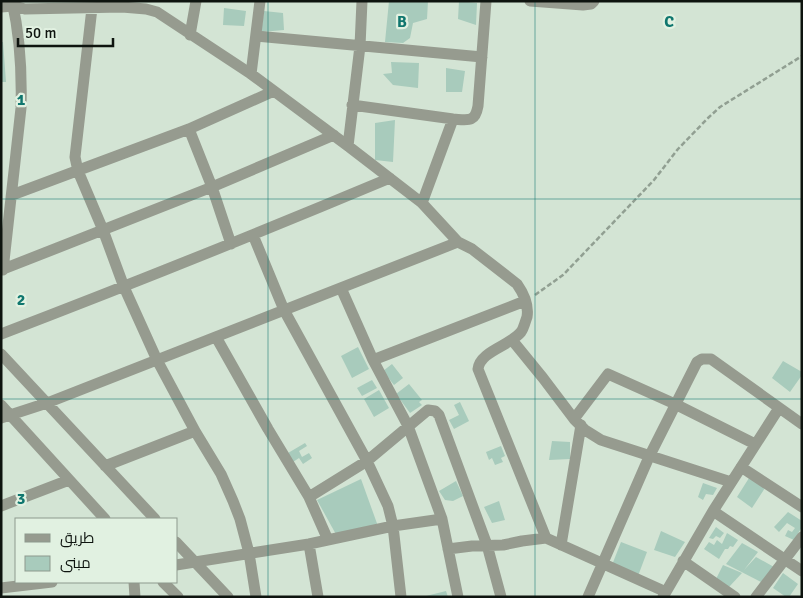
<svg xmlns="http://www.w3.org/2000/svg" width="803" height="598" viewBox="0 0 803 598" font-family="Signika,Cairo,sans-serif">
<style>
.building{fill:#a8cbbc}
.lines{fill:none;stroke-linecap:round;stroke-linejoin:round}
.path{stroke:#919f92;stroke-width:2.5;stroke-dasharray:5 2.5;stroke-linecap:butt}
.minor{stroke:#969b8f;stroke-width:11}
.grid{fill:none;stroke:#0f766e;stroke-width:1;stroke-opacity:0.55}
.grid-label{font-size:16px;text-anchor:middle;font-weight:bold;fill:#0f766e;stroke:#e1f1e1;stroke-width:4.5;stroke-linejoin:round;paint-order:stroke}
</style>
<rect width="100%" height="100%" fill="#d3e4d4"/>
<path class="building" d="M389,1H428L427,19L413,23L410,38L403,43L385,42Z
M459,1L477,3L476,25L458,19Z
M224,8L246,11L244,26L223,25Z
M264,11L283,13L284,30L261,32Z
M1,42H3L6,82H1Z
M391,62L419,63L418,88L393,85L383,74L392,73Z
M446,68L465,71L462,92H446Z
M395,120L393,162L375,160V123Z
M358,347L369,369L352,378L341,356Z
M783,361L802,372V375L790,392L772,378Z
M392,364L403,378L394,385L383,371Z
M372,380L377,388L362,396L357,388Z
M409,384L422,400L419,402L422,405L410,413L396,394Z
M379,390L389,408L374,417L364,399Z
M460,402L469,421L454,429L449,420L459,415L454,405Z
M552,441L570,442V459L549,460Z
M305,443L307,446L299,451L302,457L309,453L312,458L303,464L299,458L293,462L288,453Z
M501,446L505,456L501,458L503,462L495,465L492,458L489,460L486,452Z
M749,478L765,488L752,508L737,497Z
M361,479L379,529L338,538L317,500Z
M456,481L463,496L453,501L445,500L439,491Z
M703,483L717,488L713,495L706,494L703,500L698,497Z
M499,501L505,520L492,523L484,507Z
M788,512L802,521V527L794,540L785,536L788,530L792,532L795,528L787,523L779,532L774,527Z
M716,527L724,533L720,538L716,536L713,539L709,538Z
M661,531L685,542L675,557L654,550Z
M727,533L738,540L733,547L730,546L728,549H725L719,559L704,549L709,542L714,545L717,540L722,544Z
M621,542L647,552L638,576L612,565Z
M742,543L758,552L744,570L756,557L774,567L761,582L726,564Z
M723,565L742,573L729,587L716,579Z
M783,573L798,584L789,597H786L773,588Z
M446,591L448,597H427L426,596Z"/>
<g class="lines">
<path class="path" d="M535,295L563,275L654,180L678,149L708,118L720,107L802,56"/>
<path class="minor" d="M530,1L583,5L591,4L594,1
M1,7L14,6L25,9L122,7L146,9L157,12L251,74L348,146L422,203L458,242L472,249L517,284C524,294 529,305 527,317C525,322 524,328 521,332C510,346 480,351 478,369L546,538L666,592
M92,8L75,157L78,171L103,230L124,287L157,360L195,431L221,474L233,501L240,519L249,553L256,597
M190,35L196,1
M256,36L482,57
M251,74L260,1
M352,105L453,119C468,120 475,123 478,106L486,1
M189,129L212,187L231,244
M348,146L360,46L362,1
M12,195L189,129L274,91
M422,203L453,119
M253,235L284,310L367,461L388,506L393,526L401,597
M1,270L212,187L334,135
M3,270L21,108C22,73 20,36 12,1
M341,288L373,360L408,426L442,519L458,597
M1,334C132,284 261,232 390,178
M216,337L268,429L309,497L328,540
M512,340L543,378L574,419L585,430L601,440L731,482
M1,354L155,519
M373,360L525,301
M1,405L105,519
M1,418L47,403L458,242
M574,419L608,374L675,404L755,444
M105,466L195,431
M741,467L802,507
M309,497L367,461L428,410L435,411L439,415L487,545L501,597
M1,506L69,480
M713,511L802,571
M176,542L228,597
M309,544L318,597
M561,545L581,425
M448,549L472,546L503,545L522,541L546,538
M683,561L735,597
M176,565L309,544L393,526L442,519
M134,582L135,597
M163,582L178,597
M1,588L52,582
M588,597L649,457L697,362L702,359H711L802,424
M663,597L713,511L779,408
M756,597L802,537"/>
</g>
<path class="grid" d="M268,1V597M535,1V597M1,199H802M1,399H802"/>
<g class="grid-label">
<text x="402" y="27">B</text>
<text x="669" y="27">C</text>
<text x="21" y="105">1</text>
<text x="21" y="305">2</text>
<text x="21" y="504">3</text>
</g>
<rect width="803" height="598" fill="none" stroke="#0e140f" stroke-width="5"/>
<rect x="15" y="518" width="162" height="65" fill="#e1f1e1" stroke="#8d998d"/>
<rect x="25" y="534" width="25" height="8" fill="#969b8f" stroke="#8d998d"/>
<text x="60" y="543" font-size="15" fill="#0e140f">طريق</text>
<rect x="25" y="556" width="25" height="15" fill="#a8cbbc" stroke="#8d998d"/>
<text x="60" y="568" font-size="15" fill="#0e140f">مبنى</text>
<path d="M18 38v8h95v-8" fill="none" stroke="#0e140f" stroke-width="2.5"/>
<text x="25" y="38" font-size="15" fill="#0e140f" stroke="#e1f1e1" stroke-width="4" paint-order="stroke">50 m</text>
</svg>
